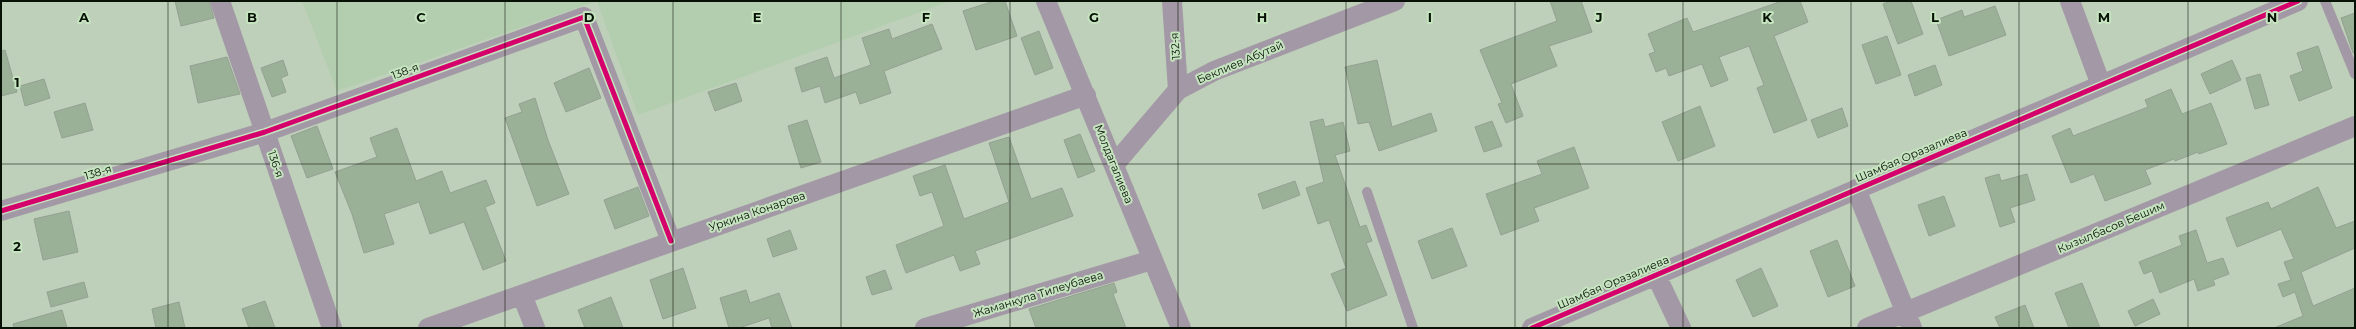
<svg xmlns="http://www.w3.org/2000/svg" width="2356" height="329" viewBox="0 0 2356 329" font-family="Montserrat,sans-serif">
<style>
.built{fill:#b3ceae}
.building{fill:#9bb197;stroke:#94a192}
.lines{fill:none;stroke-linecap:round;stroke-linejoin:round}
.service{stroke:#a398a5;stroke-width:10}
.minor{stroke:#a398a5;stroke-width:20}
.cycleway-casing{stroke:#c5e4bf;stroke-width:8}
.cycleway{stroke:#d6006c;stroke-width:5}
.grid{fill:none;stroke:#071105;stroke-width:1;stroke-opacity:0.55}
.labels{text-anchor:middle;stroke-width:4;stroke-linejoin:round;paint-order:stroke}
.street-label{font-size:11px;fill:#071105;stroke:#c5e4bf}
.grid-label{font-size:13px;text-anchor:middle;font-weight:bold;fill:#071105;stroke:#c5e4bf;stroke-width:4;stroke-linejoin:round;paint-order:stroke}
</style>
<rect width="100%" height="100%" fill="#becfba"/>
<path class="built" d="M302,1H950L638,115L597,1L337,91Z"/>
<path class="building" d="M175,1H209L214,18L181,26Z
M994,1H1005L1017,36L976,50L963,11Z
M1550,1H1581L1592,32L1549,46L1557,66L1511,84L1523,116L1506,123L1498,104L1502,103L1480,50L1557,21Z
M1782,1H1800L1808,22L1774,36L1807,120L1774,133L1757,88L1764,85L1749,46L1719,57L1728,80L1711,87L1702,64L1669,76L1666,68L1656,72L1649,54L1655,52L1648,34L1687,18L1693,32Z
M1891,1H1911L1923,34L1898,44L1883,4Z
M1995,6L2006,35L1949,56L1936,20L1962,10L1964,17Z
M2355,13V53H2353L2341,18Z
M932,24L942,49L884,71L891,93L860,104L856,92L825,103L820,86L802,92L795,68L827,57L834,78L871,65L862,38L889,29L892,39Z
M1039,31L1053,68L1035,75L1021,38Z
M1887,36L1901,75L1876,84L1862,45Z
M2318,46L2332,88L2299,101L2290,76L2303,71L2297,53Z
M5,50L17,92L1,96V51Z
M227,57L240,94L198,103L190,66Z
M283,60L288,75L281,78L286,92L272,97L261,68Z
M1377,60L1392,127L1431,113L1437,131L1379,151L1369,122L1358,124L1345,67Z
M2232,60L2241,80L2210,94L2201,74Z
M1935,65L1942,85L1915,96L1908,75Z
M589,68L601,98L566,112L554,83Z
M2260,74L2269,105L2255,109L2246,78Z
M44,79L50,98L25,106L20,86Z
M736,83L742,101L715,111L708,92Z
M2171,89L2182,114L2211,103L2227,144L2199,154L2198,152L2175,161L2174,159L2145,170L2151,184L2105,201L2094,174L2071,183L2052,136L2070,128L2073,136L2148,107L2145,100Z
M535,98L548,140L569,194L537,206L505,118L522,112L519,104Z
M85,103L93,130L62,138L54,112Z
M1700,106L1715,146L1678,161L1662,122Z
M1842,108L1848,126L1818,138L1811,120Z
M1323,119L1325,127L1343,122L1350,151L1335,155L1360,227L1366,225L1372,241L1366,243L1387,295L1347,311L1331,274L1346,268L1329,220L1318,224L1306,188L1324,182L1310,122Z
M807,120L821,162L801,168L788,126Z
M1492,121L1502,146L1484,152L1475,127Z
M317,126L333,169L307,178L291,136Z
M397,128L416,181L442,171L450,193L486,180L495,203L485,207L506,261L483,270L464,222L430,234L419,202L384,214L394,244L364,253L352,214L335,172L377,157L370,138Z
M1080,134L1095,171L1078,178L1064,140Z
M1009,137L1031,199L1062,188L1073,216L975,251L980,264L960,271L954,255L906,273L896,245L944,226L932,192L920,196L913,176L945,165L964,219L1009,202L989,143Z
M1574,147L1589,188L1534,208L1539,221L1501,235L1486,194L1542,174L1537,161Z
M1999,174L2001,181L2027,174L2035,200L2010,208L2015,222L2000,227L1985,178Z
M1295,181L1300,195L1263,209L1258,194Z
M638,187L649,216L615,229L604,200Z
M2318,187L2336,228L2355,221V248L2301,272L2313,306L2355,288V328H2274L2303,316L2295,292L2283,297L2278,284L2291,280L2284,262L2294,259L2281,229L2237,247L2226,218L2268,202L2271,209Z
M1944,196L1955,226L1929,236L1918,205Z
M69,211L78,252L43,260L34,219Z
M1452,228L1467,266L1432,279L1418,241Z
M790,230L797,249L773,257L767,239Z
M2196,230L2207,263L2223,258L2229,274L2213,280L2215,285L2198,291L2194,279L2160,293L2152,271L2144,274L2139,262L2182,245L2179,236Z
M1837,240L1855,286L1828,297L1810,251Z
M683,268L696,308L663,319L650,280Z
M1761,268L1778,306L1753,317L1736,280Z
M885,270L892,289L872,295L866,277Z
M84,282L88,297L51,307L47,292Z
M1114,283L1117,292L1113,294L1126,328H1036L1029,309Z
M2082,283L2100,328H2069L2055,293Z
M746,290L750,303L779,293L792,328H772L769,318L739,328H729L720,298Z
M611,297L623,328H585L578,310Z
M2153,299L2160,314L2135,326L2128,311Z
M265,301L275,328H249L242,309Z
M179,302L185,328H156L152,309Z
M2025,305L2034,328H2000L1995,317Z
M62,310L67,328H14L13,324Z"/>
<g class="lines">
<path class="service" d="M2325,1L2355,74
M1367,192L1413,328"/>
<path class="minor" d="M220,1L332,328
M1046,1L1181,328
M1172,1L1178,90
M2070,1L2101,85
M1114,165L1178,90L1214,71L1395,1
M1856,189L1912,328
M1,211L265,132L584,17L671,241
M1656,275L1681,328
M522,295L535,328
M428,328L1086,95
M925,328L1152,260
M1532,328L2298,1
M1867,328L2355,126"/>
<g class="cycleway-casing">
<path id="cycleway" d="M1,211L265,132L584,17L671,241
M1532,328L2298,1"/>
</g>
<use href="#cycleway" class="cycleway"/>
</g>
<path class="grid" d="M168,1V328M337,1V328M505,1V328M673,1V328M841,1V328M1010,1V328M1178,1V328M1346,1V328M1515,1V328M1683,1V328M1851,1V328M2019,1V328M2188,1V328M1,164H2355"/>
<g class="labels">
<g class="street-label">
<text transform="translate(1175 46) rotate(-94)" y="4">132-я</text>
<text transform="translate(1240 62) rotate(-23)" y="4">Беклиев Абутай</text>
<text transform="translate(405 71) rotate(-20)" y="4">138-я</text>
<text transform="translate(1911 155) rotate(-23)" y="4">Шамбая Оразалиева</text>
<text transform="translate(276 164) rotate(71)" y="4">136-я</text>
<text transform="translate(1114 164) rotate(68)" y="4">Молдагалиева</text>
<text transform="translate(98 172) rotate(-17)" y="4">138-я</text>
<text transform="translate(757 211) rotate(-19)" y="4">Уркина Конарова</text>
<text transform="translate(2111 227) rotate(-23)" y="4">Кызылбасов Бешим</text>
<text transform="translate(1613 282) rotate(-23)" y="4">Шамбая Оразалиева</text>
<text transform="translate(1038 294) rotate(-17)" y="4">Жаманкула Тилеубаева</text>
</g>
</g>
<g class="grid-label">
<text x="84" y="22">A</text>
<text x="252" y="22">B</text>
<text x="421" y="22">C</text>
<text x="589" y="22">D</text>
<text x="757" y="22">E</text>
<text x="926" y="22">F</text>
<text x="1094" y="22">G</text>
<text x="1262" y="22">H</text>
<text x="1430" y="22">I</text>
<text x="1599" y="22">J</text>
<text x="1767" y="22">K</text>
<text x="1935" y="22">L</text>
<text x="2104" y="22">M</text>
<text x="2272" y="22">N</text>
<text x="17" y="87">1</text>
<text x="17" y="251">2</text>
</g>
<rect width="2356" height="329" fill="none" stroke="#071105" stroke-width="4"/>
</svg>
